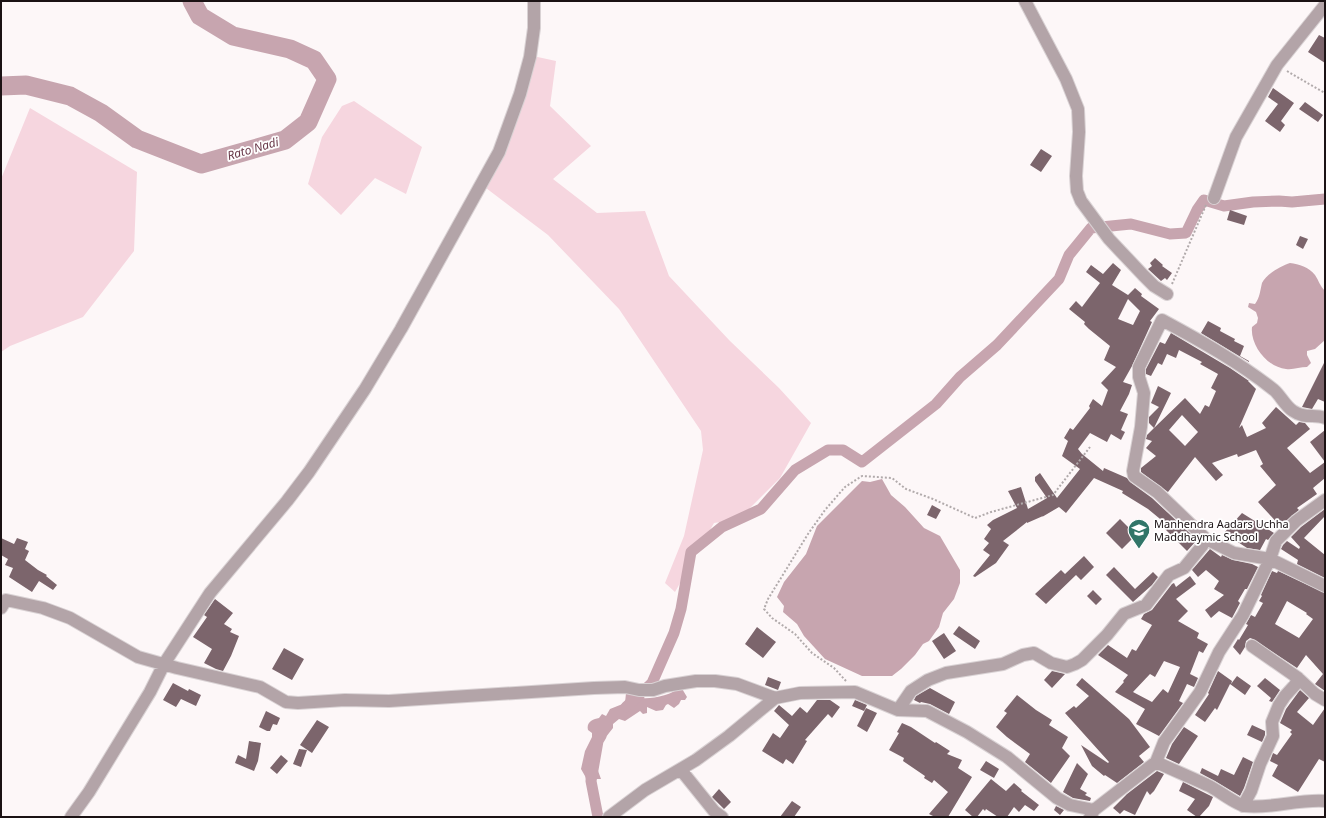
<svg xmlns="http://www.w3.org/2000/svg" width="1326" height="818" viewBox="0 0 1326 818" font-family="'Noto Sans',sans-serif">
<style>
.green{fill:#f6d6df}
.water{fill:#c7a5af}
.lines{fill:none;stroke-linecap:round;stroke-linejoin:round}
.canal{stroke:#c7a5af;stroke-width:11}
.river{stroke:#c7a5af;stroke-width:19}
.building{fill:#7c656c;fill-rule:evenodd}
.minor-casing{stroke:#d9d2d4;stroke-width:14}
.path{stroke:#b1aaab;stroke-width:2;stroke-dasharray:2 2;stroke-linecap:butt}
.minor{stroke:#b3a4a8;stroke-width:12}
.labels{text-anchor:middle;stroke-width:3.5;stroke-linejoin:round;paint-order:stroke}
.poi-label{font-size:11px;fill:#1b1214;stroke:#fff;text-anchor:start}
.water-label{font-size:12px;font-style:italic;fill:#693949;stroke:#fff}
</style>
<rect width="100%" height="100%" fill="#fdf7f8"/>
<path class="green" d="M533,56L556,61L550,106L591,146L553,179L597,213L645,211L669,276L730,341L779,388L811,423L780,478L739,519L714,523L675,592L665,583L684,536L703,450L701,431L619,309L548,235L486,188L515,125Z
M354,101L422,147L406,194L375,178L341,215L308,184L322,137L342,106Z
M30,108L137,172L134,251L83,317L10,346L1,352V179Z"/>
<path class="water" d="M1290,263C1299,264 1309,267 1315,275C1319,281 1320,286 1325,291V340L1315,349L1307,351V355L1311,363L1307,367C1300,367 1293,370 1286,369C1267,367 1250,345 1252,327L1257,323L1258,318L1256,312L1248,307L1249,303L1255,304C1260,297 1260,291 1262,283C1266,274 1281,266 1290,263Z
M882,479L891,495L905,507L924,528L940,536L960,570V583L954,599L943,613L939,627L929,641L923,644L915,655L901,669L892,676H862L825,659L804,636L797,624L783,612L784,606L777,597L784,582L806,554L817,526L862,481L870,482Z
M681,687L687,697L685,700H681L679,704L674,708L668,704L666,705L663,710L656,711L647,707V713L643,714L640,711L625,721L619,719L613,724V728C604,740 595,748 593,763L597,768L601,779H592L587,784L585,776L581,769L585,751L592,737V733L588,730C586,722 593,719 599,718L602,714L606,716L610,709L625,703L626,693C632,693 636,697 641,698C654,699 671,695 681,687Z"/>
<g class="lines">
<path class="canal" d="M626,707L652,683L674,633L681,609L691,552L722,527L761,509L795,470L828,450H843L862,462L936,404L960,377L997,345L1059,279L1069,255L1091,228L1131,224L1170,234L1186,233L1197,210L1204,200L1224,206L1253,202L1279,201L1292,202L1325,199
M598,817L591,781L598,741L601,736"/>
<path class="river" d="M1,86L26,85L70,96L101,113L137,139L201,164L285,140L308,122L327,79L314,60L290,49L233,36L200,16L192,1"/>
</g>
<path class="building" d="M1319,35L1325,38V63L1308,52Z
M1273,88L1294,103L1281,121L1285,125L1280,132L1265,121L1278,104L1268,97Z
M1305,102L1323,115L1318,122L1299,109Z
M1041,149L1052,156L1041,172L1030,165Z
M1230,210L1247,216L1244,225L1227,220Z
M1300,236L1308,239L1303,249L1296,245Z
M1155,258L1163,265L1162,266L1172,273L1167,280L1165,278L1161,281L1148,269L1152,266L1150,263Z
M1113,263L1121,270L1112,285L1128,295L1135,288L1142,294L1141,296L1159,309L1150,321L1152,322L1132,366L1123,382L1132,385L1129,394L1120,411L1128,414L1121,430L1125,432L1121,440L1111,434L1107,442L1090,433L1078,449L1082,454L1103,471L1104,468L1127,478L1130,482L1152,498L1197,540L1187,551L1162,526L1165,523L1148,509L1122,493L1123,491L1094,478L1066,513L1059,507L1042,517L1043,516L1027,523V522L1003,541L1009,545L996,563L975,577L973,576L990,555L983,550L989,543L984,539L991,529L987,525L993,520L1017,508L1008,491L1021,487L1028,509L1047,498L1035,481V477L1040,473L1057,498L1080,469L1062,456L1068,441L1064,438L1070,428L1073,430L1090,408L1089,406L1093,399L1102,406L1108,390L1101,383L1116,367L1104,360L1110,346L1089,329L1084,324L1085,322L1069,309L1076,301L1082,307L1100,283L1086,272L1091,265L1103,274ZM1128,299L1140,311L1133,325L1118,319Z
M1208,321L1221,328L1220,331L1235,339L1234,341L1244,346L1240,356L1249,361V362L1201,333Z
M1171,333L1230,368L1249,381H1248L1256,389L1239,428L1242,425L1247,437L1266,428L1262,423L1276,407L1296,425L1299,422L1305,423L1310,429L1287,448L1310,473L1325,462L1310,442L1325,430V478L1313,488L1317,494L1297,508L1299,510L1280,526L1258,502L1276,485L1260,466L1263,464L1256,450L1238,457L1237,454L1212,463L1223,475L1216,481L1195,457L1168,492L1141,472V468L1156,456L1146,448L1152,441L1146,439L1147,435L1154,428L1149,423V417L1159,407L1151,403L1158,386L1171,393L1154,428L1185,398L1200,414L1205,405L1209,407L1216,391L1211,388L1218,374L1200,364L1202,362L1179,350L1176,358L1167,354L1162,365L1158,363L1151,376L1146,374V369L1160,342L1165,344ZM1182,415L1198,432L1185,446L1169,430Z
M1325,361V402L1318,399L1312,409L1302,407Z
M932,505L941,510L936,519L927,515Z
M1325,509V516L1304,538L1325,555V578L1297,564L1298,560L1281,549L1283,545L1287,541L1299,549L1300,547L1291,537L1301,527Z
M1242,513L1274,533L1268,540L1266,539L1260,550L1247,548L1224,533Z
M1120,519L1136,535L1122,549L1106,533Z
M1,538L14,544L17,538L28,542L25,549L29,551L25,560L38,570L47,575L46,576L57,585L53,590L39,581L32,592L9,577L13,568L5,565L8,559L1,555Z
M1210,549L1221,557L1222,555L1233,560L1252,564L1258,567L1247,589H1245L1238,601L1240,603L1232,618L1219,611L1211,618L1205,610L1224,595L1214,589L1219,581L1206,570L1198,577L1192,570Z
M1084,556L1094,567L1081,580L1076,575L1046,604L1035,594L1061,570L1065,574Z
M1114,567L1135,589L1153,572L1158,577L1152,585L1133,602L1106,575Z
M1272,571L1277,573L1278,571L1325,593V691L1315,684L1323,674L1306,655L1297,668L1253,639L1250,638L1246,641L1245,647L1240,655L1233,647L1238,639L1239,640L1248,625L1246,624L1251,615L1255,617L1263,603L1259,601L1262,596L1261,595ZM1287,601L1307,613L1306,614L1313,619L1299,638L1275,624Z
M1190,576L1196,584L1176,599L1188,611L1178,621L1199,633L1197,638L1208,644L1203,653L1199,651L1190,674L1198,678L1194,687L1187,684L1179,701L1183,703L1159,736L1136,724L1145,709L1115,692L1124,682L1123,681L1128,675L1098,655L1108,645L1127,658L1132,649L1136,651L1152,625L1141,619L1144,614L1152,610L1172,584L1174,583L1176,587ZM1164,661L1180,667L1168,693L1163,689L1152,702L1133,692L1150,674L1155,677Z
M1093,590L1102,599L1096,605L1087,596Z
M215,599L233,613L224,624L232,629L230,632L239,636L231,656L223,671L216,669L204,663L212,649L193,637L207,617L204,615Z
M959,626L980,641L975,649L953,634Z
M757,627L776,642L763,658L745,644Z
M944,633L956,651L944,659L932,641Z
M284,648L304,659L292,680L272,669Z
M1052,671L1065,674L1052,688L1044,680Z
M1218,671L1232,681L1231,684L1237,676L1251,686L1245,695L1230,684L1217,710L1215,708L1205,722L1195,715L1209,694L1208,693Z
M768,677L781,682L778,690L765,685Z
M1082,678L1129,719L1150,747L1139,756L1144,762L1117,783L1105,775L1104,776L1092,766L1081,745L1108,763L1109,762L1065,713L1074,706L1076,708L1089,696L1076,685Z
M1265,678L1280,690L1272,702L1269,701L1271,698L1257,686Z
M173,683L188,691L189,689L201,695L196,706L181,699L176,707L163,700Z
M930,688L955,702L949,714L930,704L921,702L920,703L914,700L916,696Z
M1300,690L1309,698L1297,712L1313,725L1325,708V762L1319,759L1298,792L1272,776L1278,765L1270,761L1273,753L1277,755L1292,734L1290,732L1292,730L1280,723L1286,709Z
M1017,695L1036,710L1052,720L1049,725L1068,737L1062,748L1070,756L1051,783L1025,762L1030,754L1007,737L996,727L1007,713L1004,711Z
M817,700H830L840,707L832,718L828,714L805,740L807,741L793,764L786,759L783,764L762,751L773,733L780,738L789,725L774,711L779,705L792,716L800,707L807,713Z
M855,700L867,705L864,711L852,706Z
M866,708L877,713L867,732L857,726Z
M266,711L280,718L277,725L273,724L270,731H267L259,727Z
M317,720L329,727L312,753L300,745Z
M902,723L911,727L935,743L936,742L950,751L947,754L962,760L958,768L972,777L948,817H935L929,814L948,792L934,780L932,783L924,778L925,776L903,761L904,758L889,750L899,733L897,732Z
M1252,725L1265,731V735L1262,742L1247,735Z
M1184,727L1198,736L1179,764L1166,758L1172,744Z
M249,741L261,743L258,761L254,771L235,763L238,755L246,759Z
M299,749L307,750L301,767L293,764Z
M281,755L288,761L277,774L270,768Z
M1243,757L1253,762L1244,788L1240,796L1215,781L1200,773L1202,768L1218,776L1221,769L1234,775Z
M986,761L999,769L994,778L980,770Z
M1077,763L1088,774L1080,789L1087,793L1085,795L1091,798L1090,801L1073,798L1063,792Z
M1157,771L1164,774L1154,791L1150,795L1147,791L1135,815L1124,810L1120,814L1113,808L1127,794Z
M991,779L1006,791L1014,783L1022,790L1021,791L1039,805L1034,811L1025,805L1019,812L1014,807L1007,817H998L986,809L985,811L983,809L977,817H973L965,810Z
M1183,782L1213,797L1209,806L1199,817H1197L1187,810L1195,799L1179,791Z
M719,789L731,802L724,809L712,797Z
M792,801L801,807L794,817H780Z
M1056,806L1064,810L1060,815L1054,810Z"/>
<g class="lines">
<g class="minor-casing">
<path id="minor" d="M1025,1L1066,79L1078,109L1079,132L1076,176L1077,191L1081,201L1109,239L1143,275L1154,286L1167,294
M1214,198L1236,137L1277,65L1325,5
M1206,539L1157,492L1134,476L1133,471L1141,427L1144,393L1139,377V367L1162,320C1201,341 1240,363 1274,390C1281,396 1285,406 1293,411C1304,419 1315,414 1325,418
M1,608L6,600L43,608L70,618L138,657L177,668L260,687L286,702L298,703L345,700L389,701L594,688L625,687L639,690H653L665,686L696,681H715L737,684L775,698
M1252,646L1298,678L1315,694L1325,700
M898,710L911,691L928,680L946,673L1003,664L1023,655L1034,653L1051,663L1067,667L1075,664L1082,660L1107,635L1124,614L1146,605L1169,575L1184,568L1202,546L1206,539L1234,553L1270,559L1325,586
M1156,762C1173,770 1190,777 1207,785C1217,789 1236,805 1245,806C1272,809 1298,799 1325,801
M681,770L714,811L722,817
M1243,806L1251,791L1260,764L1273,736L1272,722L1279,705L1285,696L1295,685L1298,678
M71,817L89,792L150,692L164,664L210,593L287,501L309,472L365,389L401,329L499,152L520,94L530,57L534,28V1
M609,817L645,790L696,760L729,736L775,698L800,693L855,692L898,710L927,711L967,732L1007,757L1057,798L1070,805L1094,810
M1090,817L1094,810L1156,762L1164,742L1200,692L1219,652L1243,615L1270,559L1276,541L1296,521L1325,500"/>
</g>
<path class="path" d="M1287,71L1309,84L1325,93
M1172,284L1206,205
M846,681L834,668L812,653L795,634L772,618L764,609L768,599L808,534L825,510L845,487L862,476L892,478L906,489L933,499L975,518L991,512L1053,495L1090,447"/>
<use href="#minor" class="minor"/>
</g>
<defs>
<g id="school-pin" transform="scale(1.15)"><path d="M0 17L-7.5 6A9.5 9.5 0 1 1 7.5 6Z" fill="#317568" stroke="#fff"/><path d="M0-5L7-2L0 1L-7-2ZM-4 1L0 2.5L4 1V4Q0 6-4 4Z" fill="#fff"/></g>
</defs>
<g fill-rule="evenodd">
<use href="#school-pin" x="1139" y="530"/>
</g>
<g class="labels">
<g class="poi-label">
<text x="1154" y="528">Manhendra Aadars Uchha<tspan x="1154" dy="13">Maddhaymic School</tspan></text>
</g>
<g class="water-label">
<text transform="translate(253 149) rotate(-16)" y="4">Rato Nadi</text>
</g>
</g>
<rect width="1326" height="818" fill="none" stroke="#1b1214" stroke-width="4"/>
</svg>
